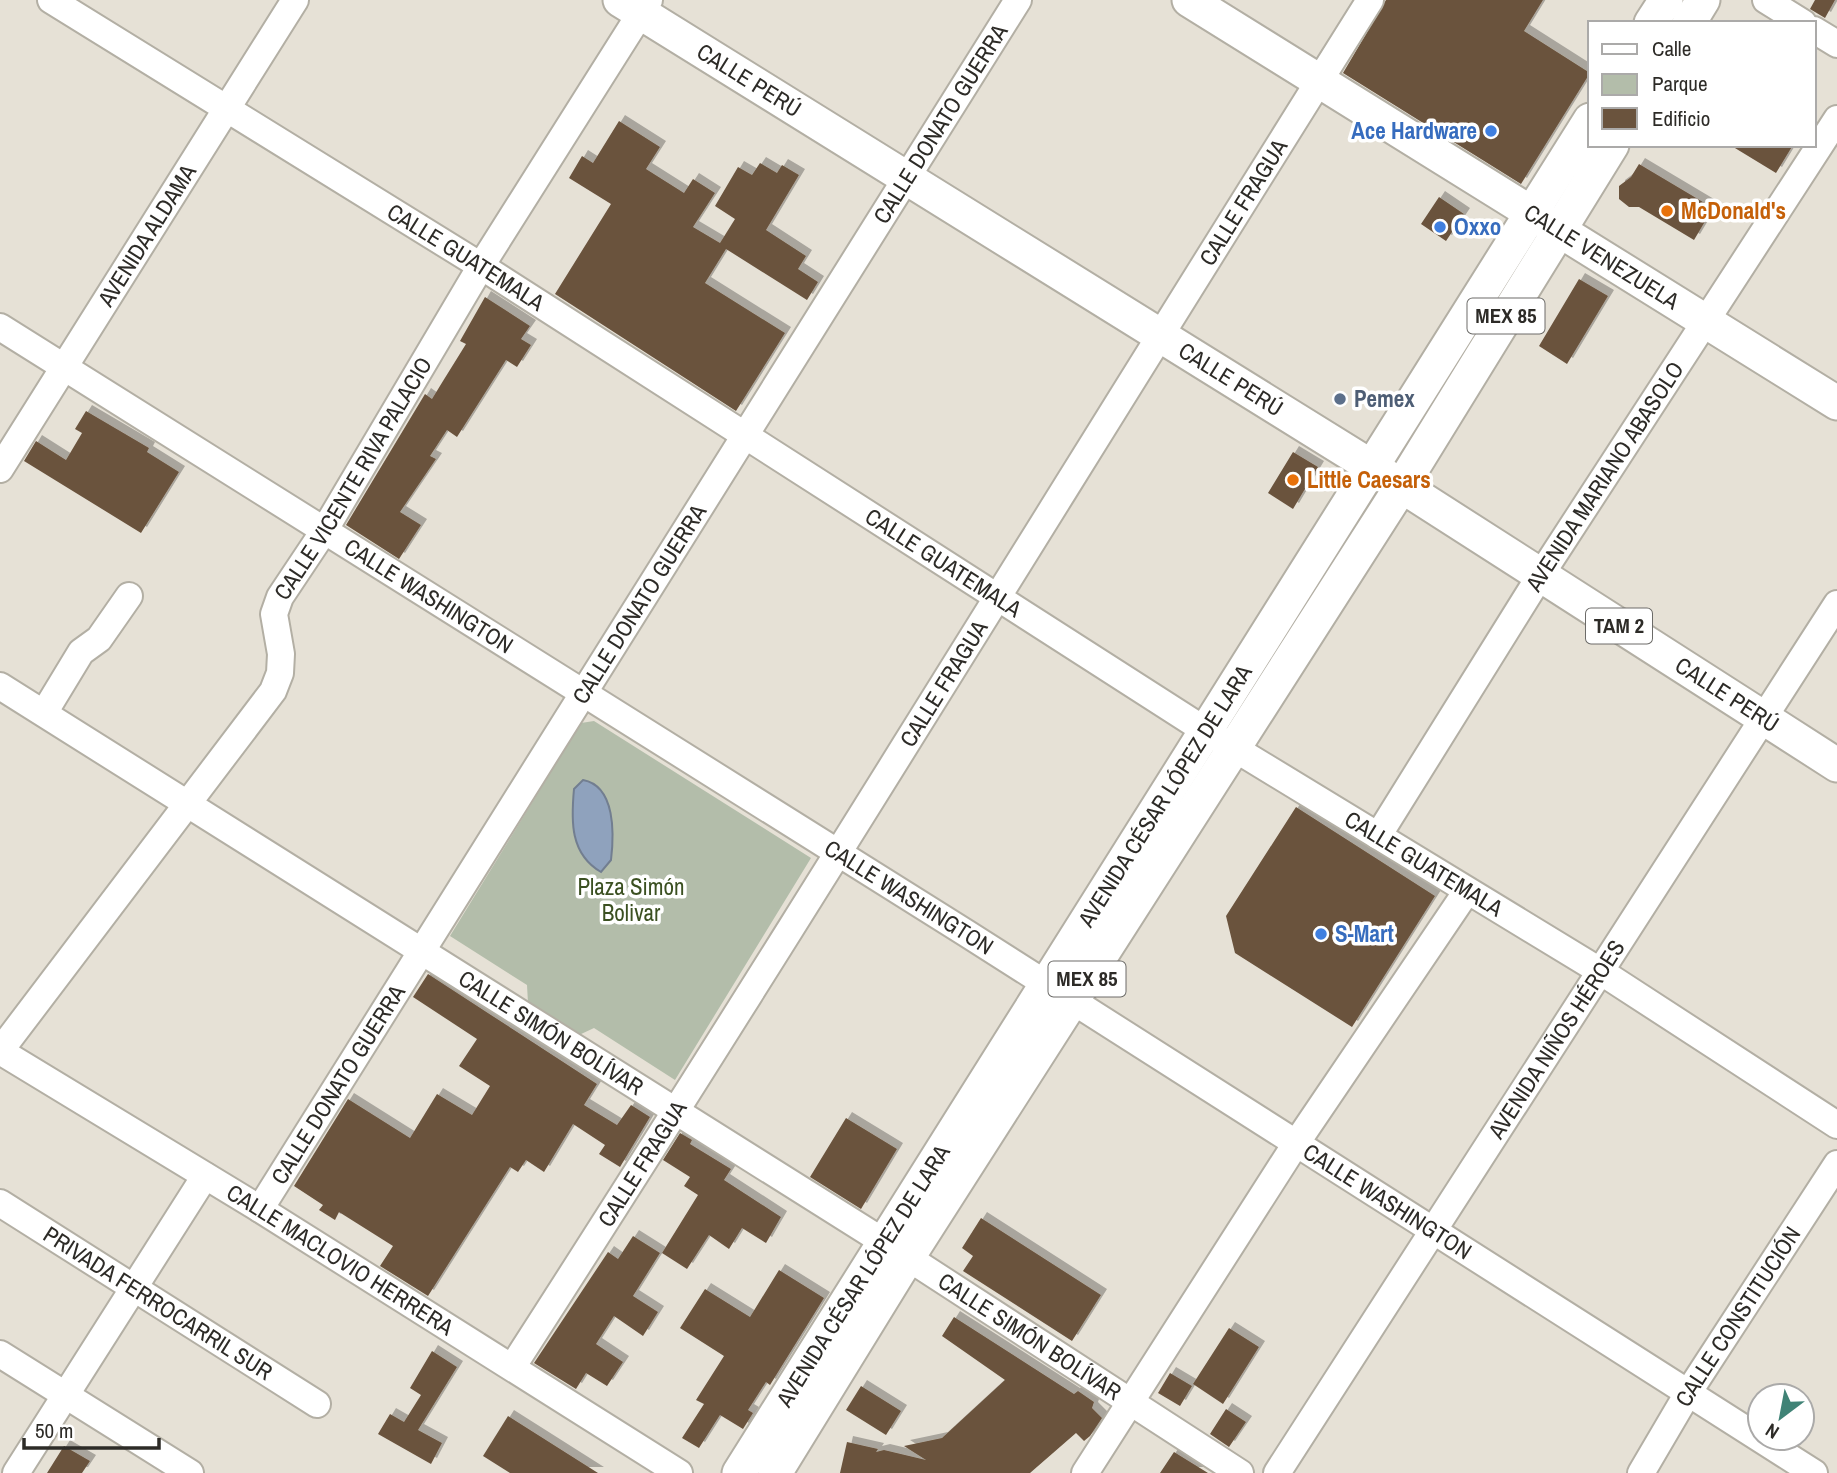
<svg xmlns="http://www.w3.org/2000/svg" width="1837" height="1473" viewBox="0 0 1837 1473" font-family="'Archivo Narrow',sans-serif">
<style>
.green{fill:#b3bdaa}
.water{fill:#8fa2bd;stroke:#727e90;stroke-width:2}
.building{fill:#6a533d;filter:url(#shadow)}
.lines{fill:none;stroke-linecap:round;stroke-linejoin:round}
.minor-casing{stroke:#b3afa4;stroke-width:30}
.major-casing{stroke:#b3afa4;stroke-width:37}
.minor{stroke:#fff;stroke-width:26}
.major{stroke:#fff;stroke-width:33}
.shop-dot{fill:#3f7fe0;stroke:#fff;stroke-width:2.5}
.food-dot{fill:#e8710a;stroke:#fff;stroke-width:2.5}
.service-dot{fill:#5c6f8a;stroke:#fff;stroke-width:2.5}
.labels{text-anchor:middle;stroke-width:7;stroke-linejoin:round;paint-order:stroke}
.shield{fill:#fff;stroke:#6c6b68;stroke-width:2}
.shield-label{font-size:21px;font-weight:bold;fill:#2d2b27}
.street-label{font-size:23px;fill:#2d2b27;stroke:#fff}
.shop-label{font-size:23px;font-weight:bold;fill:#366cbe;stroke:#fff;text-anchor:start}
.food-label{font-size:23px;font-weight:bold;fill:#c56008;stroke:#fff;text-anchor:start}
.service-label{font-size:23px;font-weight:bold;fill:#4e5e75;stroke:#fff;text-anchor:start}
.park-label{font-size:23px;fill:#3b5021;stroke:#fff}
</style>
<defs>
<filter id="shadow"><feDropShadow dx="6" dy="-6" stdDeviation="0" flood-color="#0004"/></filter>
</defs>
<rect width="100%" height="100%" fill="#e6e1d6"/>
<path class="green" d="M594,721L811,858L675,1080L594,1028L579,1035L528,1003L527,985L450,936L581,723Z"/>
<path class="water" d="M583,780C616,786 614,835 611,860L601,872C570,854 571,821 574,789Z"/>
<path class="building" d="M1386,0H1543L1524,31L1590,73L1521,184L1343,73Z
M1815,0H1835L1825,18L1810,9Z
M619,121L660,147L646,169L684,193L693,179L715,193L693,227L720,243L735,219L715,206L738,167L752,175L760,163L777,173L782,165L799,175L766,230L806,256L798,269L818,282L807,300L726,249L705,283L785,333L736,411L555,294L611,204L569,178L582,156L593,163Z
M1730,145H1793L1776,173Z
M1639,164L1713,208L1694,240L1639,207H1629L1619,199V186L1631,177Z
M1439,197L1464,214L1446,241L1421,224Z
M1579,279L1608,296L1567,364L1539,346Z
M485,297L530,326L521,339L531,345L517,367L506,360L457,437L447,430L430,456L436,459L400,512L421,525L399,559L346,525L425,394L432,399L443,381L466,344L460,341Z
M86,411L149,448L147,452L179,472L141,533L24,461L36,441L66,460L82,433L75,429Z
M1293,452L1318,467L1293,509L1268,493Z
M1296,807L1435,896L1352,1027L1235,953L1226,916Z
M428,974L597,1084L584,1105L617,1125L631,1105L650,1117L620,1167L599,1154L605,1145L573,1124L544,1172L526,1160L518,1172L510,1167L428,1296L380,1266L393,1246L339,1212L335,1220L319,1210L323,1205L294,1186L348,1099L410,1138L437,1094L472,1115L490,1086L459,1066L477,1039L413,997Z
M846,1118L897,1149L861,1209L810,1177Z
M680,1133L692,1140L690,1144L731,1169L724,1180L781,1217L766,1243L742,1228L729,1249L709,1235L687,1269L662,1253L698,1195L684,1186L690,1177L663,1160Z
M981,1218L1101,1295L1072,1341L963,1271L973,1256L962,1248Z
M633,1236L660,1253L633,1296L658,1312L643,1336L614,1316L596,1344L623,1362L607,1386L586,1373L576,1389L534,1363L608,1252L618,1259Z
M779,1270L824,1298L770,1385L766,1382L748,1410L753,1413L743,1429L720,1415L699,1448L682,1438L704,1404L696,1400L724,1356L680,1328L705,1289L750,1317Z
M954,1317L1074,1394L1078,1391L1094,1402L1092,1408L1102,1418L1090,1436L1084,1441L1076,1433L1030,1473H840L847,1442L878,1449L876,1452L884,1450L926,1460L904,1446L942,1438L1005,1380L942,1336Z
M1229,1328L1259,1347L1223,1404L1193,1384Z
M432,1351L457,1367L418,1430L442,1443L431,1464L378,1434L390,1414L404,1422L421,1395L410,1388Z
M1170,1373L1192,1386L1180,1406L1158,1393Z
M861,1386L901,1411L886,1435L846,1410Z
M1226,1409L1246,1422L1229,1447L1210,1434Z
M508,1416L598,1473H510L483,1456Z
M64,1446L90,1461L82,1473H47Z
M1174,1452L1208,1473H1160Z"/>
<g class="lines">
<g class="minor-casing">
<g id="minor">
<path id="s1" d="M51,0L481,266L1206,731L1600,971L1837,1125"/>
<path d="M1766,0L1803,23"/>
<path d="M1814,30L1837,44"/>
<path id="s2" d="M0,327L966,933L1814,1473"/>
<path id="s3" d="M0,469L295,0"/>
<path id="s4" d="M0,686L884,1242L1240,1473"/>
<path d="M44,713L81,652L99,639L129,596"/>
<path id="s5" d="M1378,836L1540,576L1837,119"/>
<path id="s6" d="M0,1051L273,691L280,673L281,654L274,614L280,597L324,531L481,266L649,0"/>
<path id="s7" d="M0,1051L260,1209L679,1473"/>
<path id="s8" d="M0,1203L317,1404"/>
<path id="s9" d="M260,1209L1018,0"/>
<path d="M0,1354L190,1473"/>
<path id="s10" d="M513,1366C804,914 1084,455 1370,0"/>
<path d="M16,1473L205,1176"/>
<path d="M1085,1473L1295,1145L1467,891"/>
<path id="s11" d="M1277,1473L1837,604"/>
<path id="s12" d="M1641,1473L1688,1393L1837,1164"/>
</g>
</g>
<g class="major-casing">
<g id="major">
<path id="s13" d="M620,0L1372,467L1837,765"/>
<path id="s14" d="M1189,0L1837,403"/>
<path d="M1651,23L1666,0"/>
<path d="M1689,23L1703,0"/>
<path id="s15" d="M739,1473L1590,120"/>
<path d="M775,1473L908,1257L1401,487L1612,145"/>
</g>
</g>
<use href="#minor" class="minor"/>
<use href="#major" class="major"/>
</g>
<g class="shop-dot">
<circle cx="1491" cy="131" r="7"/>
<circle cx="1440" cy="227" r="7"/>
<circle cx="1321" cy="934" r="7"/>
</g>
<g class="food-dot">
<circle cx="1667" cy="211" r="7"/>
<circle cx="1293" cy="480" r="7"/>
</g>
<circle class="service-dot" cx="1340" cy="399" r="7"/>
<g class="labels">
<g class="shield">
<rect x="1467.5" y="298.5" width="77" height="35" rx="5"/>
<rect x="1586" y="608.5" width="66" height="35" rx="5"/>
<rect x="1048.5" y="961.5" width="77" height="35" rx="5"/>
</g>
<g class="shield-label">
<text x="1506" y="323">MEX 85</text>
<text x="1619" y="633">TAM 2</text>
<text x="1087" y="986">MEX 85</text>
</g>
<g class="street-label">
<text dy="8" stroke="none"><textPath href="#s13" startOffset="152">CALLE PERÚ</textPath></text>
<text dy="8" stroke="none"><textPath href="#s9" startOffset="1281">CALLE DONATO GUERRA</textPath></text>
<text dy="8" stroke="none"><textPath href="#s10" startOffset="1374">CALLE FRAGUA</textPath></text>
<text dy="8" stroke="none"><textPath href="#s3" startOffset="276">AVENIDA ALDAMA</textPath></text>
<text dy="8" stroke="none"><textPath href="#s1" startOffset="488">CALLE GUATEMALA</textPath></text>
<text dy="8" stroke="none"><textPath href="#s14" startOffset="486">CALLE VENEZUELA</textPath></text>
<text dy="8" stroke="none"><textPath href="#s13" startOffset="719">CALLE PERÚ</textPath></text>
<text dy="8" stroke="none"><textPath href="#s5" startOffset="425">AVENIDA MARIANO ABASOLO</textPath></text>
<text dy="8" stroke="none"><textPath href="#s6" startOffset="688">CALLE VICENTE RIVA PALACIO</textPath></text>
<text dy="8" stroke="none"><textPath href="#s1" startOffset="1055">CALLE GUATEMALA</textPath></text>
<text dy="8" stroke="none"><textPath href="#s2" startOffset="506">CALLE WASHINGTON</textPath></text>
<text dy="8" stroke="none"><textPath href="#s9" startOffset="714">CALLE DONATO GUERRA</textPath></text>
<text dy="8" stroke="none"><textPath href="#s10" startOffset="807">CALLE FRAGUA</textPath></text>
<text dy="8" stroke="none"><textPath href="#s13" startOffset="1307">CALLE PERÚ</textPath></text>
<text dy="8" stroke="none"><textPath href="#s15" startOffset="800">AVENIDA CÉSAR LÓPEZ DE LARA</textPath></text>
<text dy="8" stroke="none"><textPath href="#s1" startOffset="1622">CALLE GUATEMALA</textPath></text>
<text dy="8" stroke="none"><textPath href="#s2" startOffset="1073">CALLE WASHINGTON</textPath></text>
<text dy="8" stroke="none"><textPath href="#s4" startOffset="651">CALLE SIMÓN BOLÍVAR</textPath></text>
<text dy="8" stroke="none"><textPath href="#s11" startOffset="516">AVENIDA NIÑOS HÉROES</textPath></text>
<text dy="8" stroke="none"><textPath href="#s9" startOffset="147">CALLE DONATO GUERRA</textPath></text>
<text dy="8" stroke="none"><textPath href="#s10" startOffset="240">CALLE FRAGUA</textPath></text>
<text dy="8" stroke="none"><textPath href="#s2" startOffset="1640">CALLE WASHINGTON</textPath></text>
<text dy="8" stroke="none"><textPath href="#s7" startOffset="399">CALLE MACLOVIO HERRERA</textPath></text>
<text dy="8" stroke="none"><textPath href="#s15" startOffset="233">AVENIDA CÉSAR LÓPEZ DE LARA</textPath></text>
<text dy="8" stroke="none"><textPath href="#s8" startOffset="187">PRIVADA FERROCARRIL SUR</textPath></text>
<text dy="8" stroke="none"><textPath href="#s12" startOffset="184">CALLE CONSTITUCIÓN</textPath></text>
<text dy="8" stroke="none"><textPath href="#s4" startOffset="1218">CALLE SIMÓN BOLÍVAR</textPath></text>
</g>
<g class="shop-label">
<text x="1477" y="139" text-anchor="end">Ace Hardware</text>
<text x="1454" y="235">Oxxo</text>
<text x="1335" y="942">S-Mart</text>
</g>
<g class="food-label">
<text x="1681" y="219">McDonald's</text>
<text x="1307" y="488">Little Caesars</text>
</g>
<g class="service-label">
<text x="1354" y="407">Pemex</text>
</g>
<g class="park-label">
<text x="631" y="895">Plaza Simón<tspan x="631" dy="26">Bolivar</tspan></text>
</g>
</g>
<rect x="1588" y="21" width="228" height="126" fill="#ffffff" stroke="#abaaa9" stroke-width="2"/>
<rect x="1602" y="44" width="35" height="10" fill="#ffffff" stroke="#abaaa9" stroke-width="2"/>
<text x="1652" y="56" font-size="21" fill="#2d2b27">Calle</text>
<rect x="1602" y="74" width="35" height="21" fill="#b3bdaa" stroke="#abaaa9" stroke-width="2"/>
<text x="1652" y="91" font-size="21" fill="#2d2b27">Parque</text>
<rect x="1602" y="108" width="35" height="21" fill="#6a533d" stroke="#abaaa9" stroke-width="2"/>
<text x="1652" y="126" font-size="21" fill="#2d2b27">Edificio</text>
<g transform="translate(1781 1417) rotate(212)"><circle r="33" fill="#ffffff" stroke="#abaaa9" stroke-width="2"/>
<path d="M0-5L12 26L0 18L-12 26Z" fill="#408376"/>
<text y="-10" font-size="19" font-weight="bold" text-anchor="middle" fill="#2d2b27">N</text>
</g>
<path d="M24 1438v10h135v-10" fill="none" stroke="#2d2b27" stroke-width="3.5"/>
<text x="35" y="1438" font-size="21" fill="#2d2b27" stroke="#ffffff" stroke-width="5" paint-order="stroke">50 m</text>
</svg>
